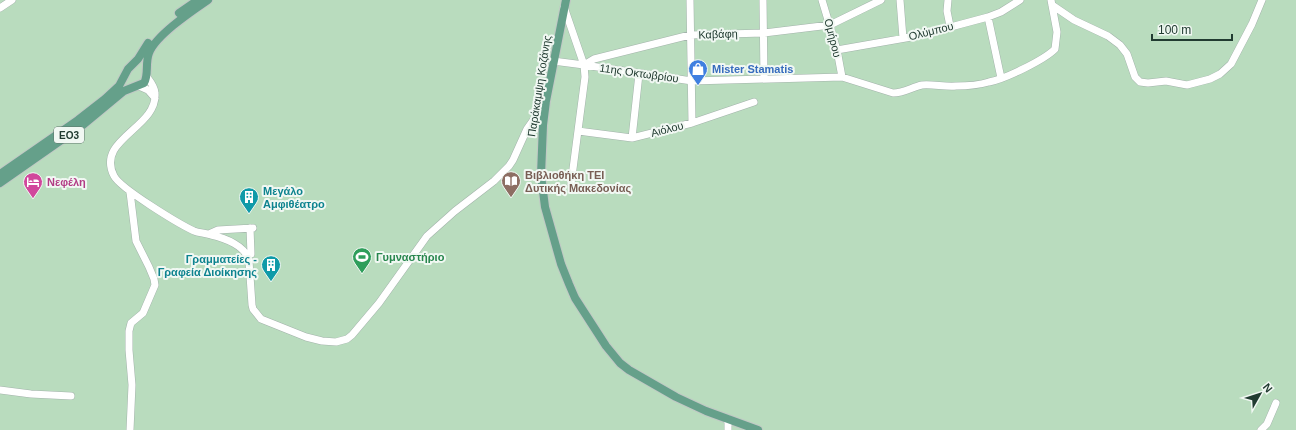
<svg xmlns="http://www.w3.org/2000/svg" width="1296" height="430" viewBox="0 0 1296 430" font-family="Helvetica,sans-serif">
<style>
.green{fill:#b9dcbe}
.lines{fill:none;stroke-linecap:round;stroke-linejoin:round}
.minor-casing{stroke:#a3b3ab;stroke-width:8}
.major-casing{stroke:#c1c8c5;stroke-width:10}
.minor{stroke:#fff;stroke-width:7}
.major{stroke:#65a08a;stroke-width:8}
.labels{text-anchor:middle;stroke-width:4;stroke-linejoin:round;paint-order:stroke}
.shield{fill:#f1f8f3;stroke:#5f746b;stroke-width:1}
.shield-label{font-size:10px;font-weight:bold;fill:#213b31}
.street-label{font-size:11px;fill:#213b31;stroke:#f1f8f3}
.shop-label{font-size:11px;font-weight:bold;fill:#366cbe;stroke:#f1f8f3;text-anchor:start}
.education-label{font-size:11px;font-weight:bold;fill:#785e54;stroke:#f1f8f3;text-anchor:start}
.hotel-label{font-size:11px;font-weight:bold;fill:#b23c85;stroke:#f1f8f3;text-anchor:start}
.culture-label{font-size:11px;font-weight:bold;fill:#0d838f;stroke:#f1f8f3;text-anchor:start}
.leisure-label{font-size:11px;font-weight:bold;fill:#27864d;stroke:#f1f8f3;text-anchor:start}
</style>
<rect width="100%" height="100%" fill="#e0ebe5"/>
<path class="green" d="M0,0H1296V430H0Z"/>
<g class="lines">
<g class="minor-casing">
<path id="minor" d="M690,0L692,123
M763,0L764,79
M822,0L837,50L842,77
M900,0L903,38
M948,0L947,11L950,26
M1052,5L1074,20L1108,36L1120,45L1127,54L1135,77L1140,82L1148,83L1166,81L1187,85L1210,79L1220,74L1231,64L1252,24L1262,0
M564,7L584,65L585,77L571,184
M0,8L12,0
M988,17L1001,78
M837,50L917,36L988,17L1001,12L1020,0
M553,61L584,65L594,59L690,35L764,33L830,25L881,0
M584,65L692,81L842,77L893,93C904,93 912,87 922,85C933,84 945,87 956,86C967,86 979,85 989,82C1005,79 1044,60 1055,49L1057,32L1051,0
M147,77C150,81 155,87 155,93C158,128 95,139 114,176C121,189 179,224 194,231C199,233 205,233 211,235C225,238 246,246 249,261L252,305L253,309L261,319L306,337L322,341L336,342L347,339L352,335L379,303L427,236L455,211L494,181L509,166L513,160L527,129L546,102
M139,86L148,90L155,98
M578,131L632,138L692,123L754,102
M632,138L639,74
M209,234L218,230L253,228
M248,254H251L250,228
M0,390L31,394L71,396
M728,419V430
M130,430L132,385L129,350V331L131,323L143,313L155,285L154,279L149,267L136,241L130,192
M1261,430L1267,424L1276,403"/>
</g>
<g class="major-casing">
<path id="major" d="M566,0L546,101L543,125L541,175L545,207L561,264L569,284L575,298L606,346L620,363L629,370L676,397L706,411L758,430
M179,13L198,0
M0,174L78,120L105,99L119,86L128,69L138,59L148,43
M0,183L83,125L124,91L144,83C149,75 145,63 149,53C156,35 192,11 208,0"/>
</g>
<use href="#minor" class="minor"/>
<use href="#major" class="major"/>
</g>
<defs>
<g id="shop-pin" transform="scale(1)"><path d="M0 17L-7.5 6A9.5 9.5 0 1 1 7.5 6Z" fill="#3f7fe0" stroke="#f1f8f3"/><path d="M-5-2.5h2.3a2.7 3.5 0 0 1 5.4 0H5L5.5 6h-11ZM-1.5-2.5h3a1.5 2.3 0 0 0-3 0Z" fill="#fff"/></g>
<g id="library-pin" transform="scale(1)"><path d="M0 17L-7.5 6A9.5 9.5 0 1 1 7.5 6Z" fill="#8d6e63" stroke="#f1f8f3"/><path d="M-6-4Q-3-5.5-.7-3.5V5Q-3 3-6 4ZM6-4Q3-5.5 .7-3.5V5Q3 3 6 4Z" fill="#fff"/></g>
<g id="hotel-pin" transform="scale(1)"><path d="M0 17L-7.5 6A9.5 9.5 0 1 1 7.5 6Z" fill="#d1479c" stroke="#f1f8f3"/><path d="M-6-4.5h1.5V1H6V5H4.5V3h-9V5H-6ZM-4 0a1.8 1.8 0 1 1 3.6 0ZM.5 0V-2.5h3Q6-2.5 6 0Z" fill="#fff"/></g>
<g id="building-pin" transform="scale(1)"><path d="M0 17L-7.5 6A9.5 9.5 0 1 1 7.5 6Z" fill="#0f9aa8" stroke="#f1f8f3"/><path d="M-4-6H4V6H1V3H-1V6H-4ZM-2.5-4.3h1.7v1.8h-1.7ZM.8-4.3h1.7v1.8H.8ZM-2.5-1h1.7V.8h-1.7ZM.8-1h1.7V.8H.8Z" fill="#fff"/></g>
<g id="stadium-pin" transform="scale(1)"><path d="M0 17L-7.5 6A9.5 9.5 0 1 1 7.5 6Z" fill="#2e9e5b" stroke="#f1f8f3"/><path d="M0-5a6.5 5 0 1 0 0 10a6.5 5 0 1 0 0-10ZM-3.5-1.8h7v3.6h-7Z" fill="#fff"/></g>
</defs>
<g fill-rule="evenodd">
<use href="#shop-pin" x="698" y="69"/>
<use href="#library-pin" x="511" y="181"/>
<use href="#hotel-pin" x="33" y="182"/>
<use href="#building-pin" x="249" y="197"/>
<use href="#stadium-pin" x="362" y="257"/>
<use href="#building-pin" x="271" y="265"/>
</g>
<g class="labels">
<rect class="shield" x="54" y="127" width="30" height="16" rx="3"/>
<g class="shield-label">
<text x="69" y="139">ΕΟ3</text>
</g>
<g class="street-label">
<text transform="translate(931 31) rotate(-14)" y="4">Ολύμπου</text>
<text transform="translate(718 34) rotate(-2)" y="4">Καβάφη</text>
<text transform="translate(833 38) rotate(76)" y="4">Ομήρου</text>
<text transform="translate(639 73) rotate(8)" y="4">11ης Οκτωβρίου</text>
<text transform="translate(539 86) rotate(-81)" y="4">Παράκαμψη Κοζάνης</text>
<text transform="translate(667 129) rotate(-14)" y="4">Αιόλου</text>
</g>
<g class="shop-label">
<text x="712" y="73">Mister Stamatis</text>
</g>
<g class="education-label">
<text x="525" y="179">Βιβλιοθήκη ΤΕΙ<tspan x="525" dy="13">Δυτικής Μακεδονίας</tspan></text>
</g>
<g class="hotel-label">
<text x="47" y="186">Νεφέλη</text>
</g>
<g class="culture-label">
<text x="263" y="195">Μεγάλο<tspan x="263" dy="13">Αμφιθέατρο</tspan></text>
<text x="257" y="263" text-anchor="end">Γραμματείες -<tspan x="257" dy="13">Γραφεία Διοίκησης</tspan></text>
</g>
<g class="leisure-label">
<text x="376" y="261">Γυμναστήριο</text>
</g>
</g>
<g transform="translate(1260 394) rotate(51)" stroke="#f1f8f3" stroke-width="3" paint-order="stroke">
<path d="M0-3L7 15L0 10L-7 15Z" fill="#213b31"/>
<text y="-6" font-size="11" font-weight="bold" text-anchor="middle" fill="#213b31">N</text>
</g>
<path d="M1152 34v6h80v-6" fill="none" stroke="#213b31" stroke-width="2"/>
<text x="1158" y="34" font-size="12" fill="#213b31" stroke="#f1f8f3" stroke-width="3" paint-order="stroke">100 m</text>
</svg>
